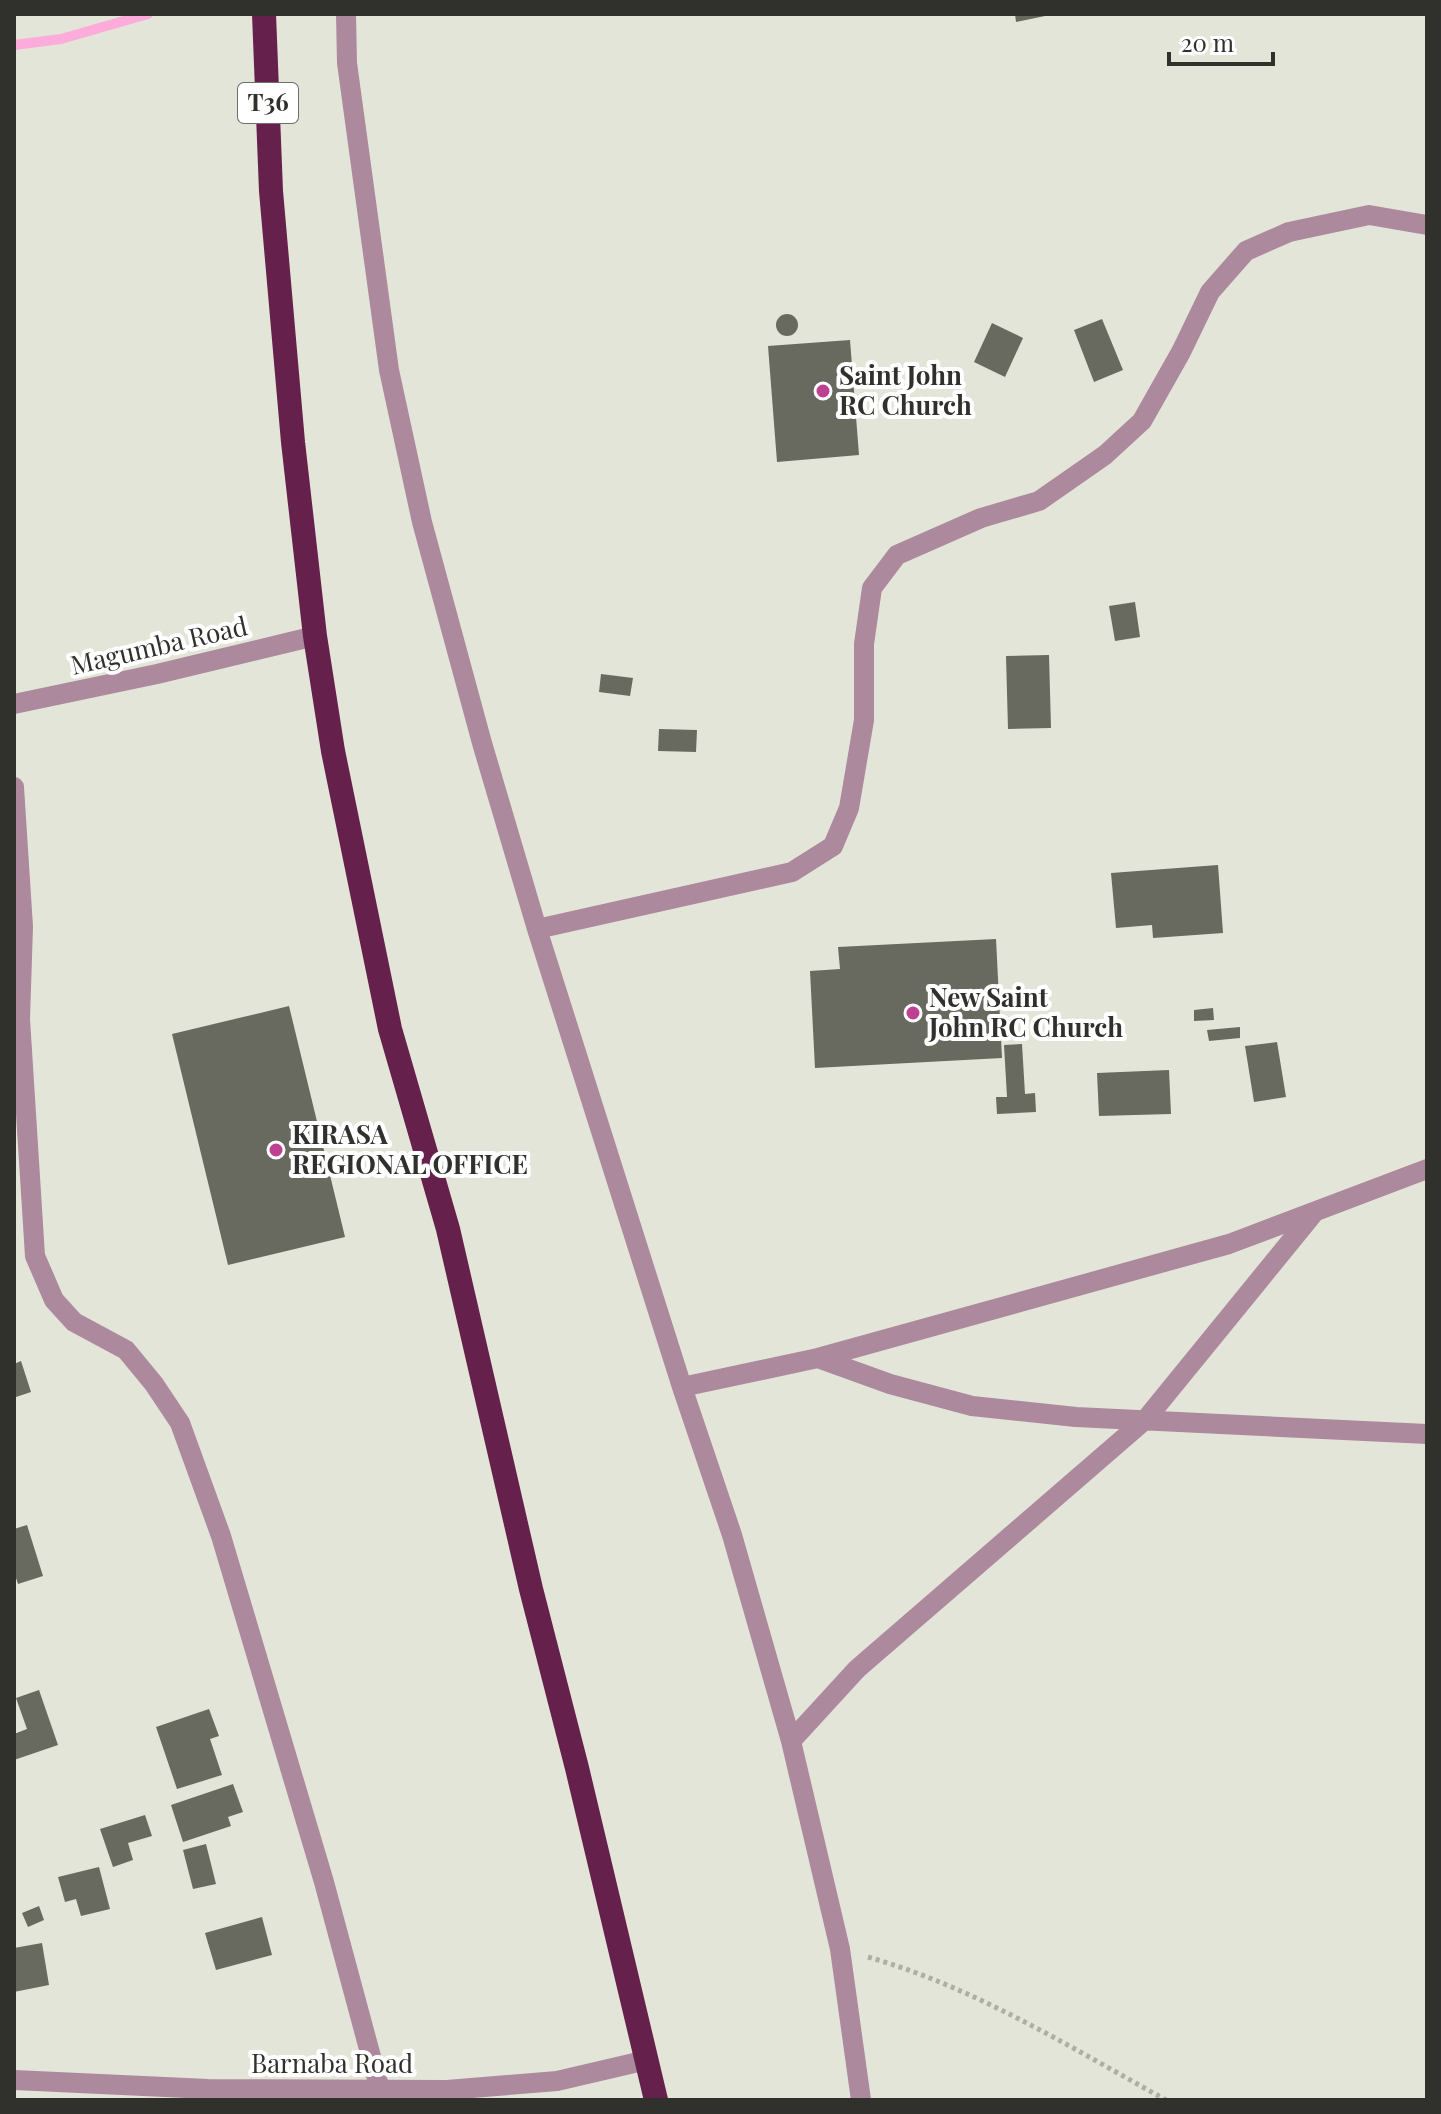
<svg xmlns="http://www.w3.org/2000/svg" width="1441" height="2114" viewBox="0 0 1441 2114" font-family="'Playfair Display',serif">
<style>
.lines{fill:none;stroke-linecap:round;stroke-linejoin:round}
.stream{stroke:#fdabda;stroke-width:10}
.building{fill:#68695f}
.path{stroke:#aeaea5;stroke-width:5;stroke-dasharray:4 4;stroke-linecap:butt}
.minor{stroke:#ac899c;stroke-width:20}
.highway{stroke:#65204c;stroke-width:24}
.poi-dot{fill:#be4191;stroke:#fff;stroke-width:3}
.labels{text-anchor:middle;stroke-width:8;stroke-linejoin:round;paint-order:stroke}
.shield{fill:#fff;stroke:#6e6e6b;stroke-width:2}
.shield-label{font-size:24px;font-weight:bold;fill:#30302c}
.poi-label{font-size:26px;font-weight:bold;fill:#30302c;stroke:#fff;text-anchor:start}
.street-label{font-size:26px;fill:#30302c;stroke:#fff}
</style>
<rect width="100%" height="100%" fill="#e4e5d9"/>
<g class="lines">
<path class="stream" d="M14,45L61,39L148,14"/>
</g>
<path class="building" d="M1015,14H1050V15L1016,22Z
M776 325a11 11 0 1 1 22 0a11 11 0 1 1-22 0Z
M1102,319L1123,370L1094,382L1074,330Z
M992,323L1023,338L1005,377L974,362Z
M850,340L859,455L777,462L768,346Z
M1135,602L1140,637L1115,641L1109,606Z
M1049,655L1051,728L1008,729L1006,656Z
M601,674L633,678L630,696L599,692Z
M659,729L697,730L696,752L658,751Z
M1218,865L1223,933L1153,938L1152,925L1116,928L1111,873Z
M996,939L1002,1058L815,1068L810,971L840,969L838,947Z
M289,1006L345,1237L228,1265L172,1034Z
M1213,1008L1214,1020L1194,1021V1010Z
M1240,1027V1038L1209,1041L1207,1030Z
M1277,1042L1286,1097L1254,1102L1245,1046Z
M1022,1044L1025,1094L1035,1093L1036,1112L997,1114L996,1097H1007L1004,1045Z
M1169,1070L1171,1114L1099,1116L1097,1073Z
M21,1361L31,1392L16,1397L14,1364Z
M27,1525L43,1576L18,1584L14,1572V1529Z
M39,1690L58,1745L14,1760V1734L27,1729L16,1698Z
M209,1709L219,1736L210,1739L222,1775L177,1789L156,1727Z
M233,1784L243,1812L228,1817L231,1826L183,1842L171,1805Z
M145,1815L152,1836L128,1843L133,1860L113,1867L100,1829Z
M206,1844L216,1884L193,1889L183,1850Z
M99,1867L110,1909L81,1916L76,1899L65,1902L58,1877Z
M39,1906L44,1920L28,1927L22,1913Z
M262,1917L272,1955L216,1970L205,1933Z
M42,1943L49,1985L14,1992V1948Z"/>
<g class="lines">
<path class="path" d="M868,1957C974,1987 1070,2047 1166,2100"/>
<path class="minor" d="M346,14L347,63L389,370L422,522L482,743L537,929L682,1387L732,1535L791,1741L840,1949L861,2100
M14,704L157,674L315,636
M14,787L23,927L20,1019L35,1256L54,1300L74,1322L126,1350L154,1384L180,1423L221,1536L324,1882L380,2090
M537,929L792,872L833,846L849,808L864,720V644L872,588L897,555L981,518L1039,501L1105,455L1142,421L1181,352L1210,292L1246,251L1289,232L1369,215L1427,225
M818,1358L890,1384L972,1406L1076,1417L1427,1434
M682,1387L818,1358L1229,1244L1427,1169
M791,1741L857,1669L1146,1419L1313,1214
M14,2080L208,2089L447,2090L557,2081L647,2060"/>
<path class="highway" d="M264,14L271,191L293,442L315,636L333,751L390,1029L448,1229L531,1589L577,1768L656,2100"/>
</g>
<g class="poi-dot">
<circle cx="823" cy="391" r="8"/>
<circle cx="913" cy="1013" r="8"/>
<circle cx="276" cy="1150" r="8"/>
</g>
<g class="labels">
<rect class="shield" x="238" y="83" width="60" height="40" rx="6"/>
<g class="shield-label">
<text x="268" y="111">T36</text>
</g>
<g class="poi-label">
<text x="839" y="385">Saint John<tspan x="839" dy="30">RC Church</tspan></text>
<text x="929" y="1007">New Saint<tspan x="929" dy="30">John RC Church</tspan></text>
<text x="292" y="1144">KIRASA<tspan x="292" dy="30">REGIONAL OFFICE</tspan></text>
</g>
<g class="street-label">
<text transform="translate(159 646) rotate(-13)" y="9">Magumba Road</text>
<text x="332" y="2073">Barnaba Road</text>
</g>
</g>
<rect width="1441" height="2114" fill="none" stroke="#30302c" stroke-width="32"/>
<path d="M1169 52v12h104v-12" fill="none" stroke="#30302c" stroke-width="4"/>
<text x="1181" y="52" font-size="24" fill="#30302c" stroke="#ffffff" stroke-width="6" paint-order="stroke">20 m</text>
</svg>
